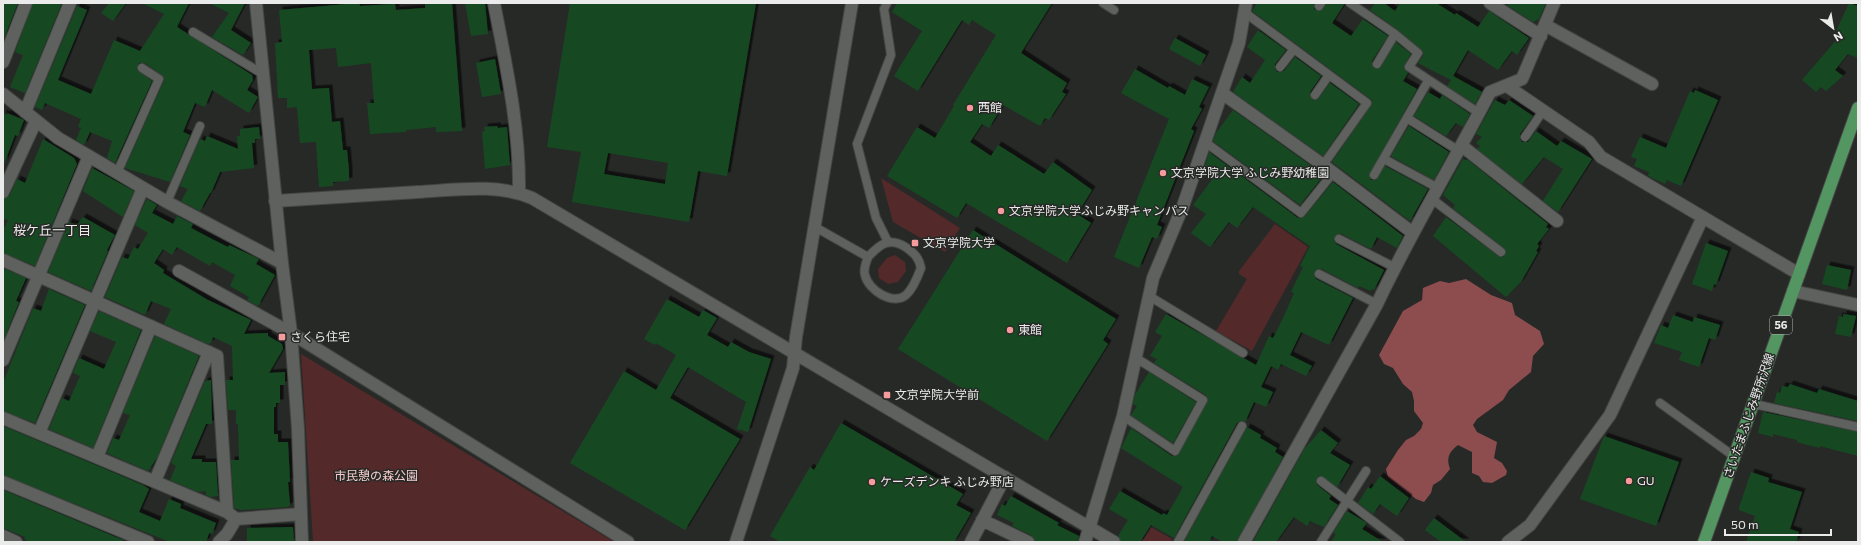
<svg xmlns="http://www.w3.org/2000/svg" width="1861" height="545" viewBox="0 0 1861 545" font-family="Commissioner,'Noto Sans JP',sans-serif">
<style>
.green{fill:#54292a}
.forest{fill:#8d4d4e}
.building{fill:#154a23;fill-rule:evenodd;filter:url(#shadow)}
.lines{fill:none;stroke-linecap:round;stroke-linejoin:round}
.lane-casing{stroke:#444644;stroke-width:10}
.street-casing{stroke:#444644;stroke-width:14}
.secondary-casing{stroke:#444644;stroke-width:14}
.primary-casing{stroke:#444644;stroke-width:14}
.lane{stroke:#5e615e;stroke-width:8}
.street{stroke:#5e615e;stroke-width:12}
.secondary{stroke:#5e615e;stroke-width:12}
.primary{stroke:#539662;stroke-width:12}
.poi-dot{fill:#f59b9c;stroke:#272927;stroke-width:1.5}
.labels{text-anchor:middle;stroke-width:3;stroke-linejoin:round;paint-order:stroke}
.shield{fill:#272927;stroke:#b0b1b0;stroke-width:1}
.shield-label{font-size:11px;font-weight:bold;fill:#eaebea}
.poi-label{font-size:12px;fill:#eaebea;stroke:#272927;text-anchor:start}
.street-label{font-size:12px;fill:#eaebea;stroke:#272927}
.park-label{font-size:12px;fill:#f7cecd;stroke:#272927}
.neighbourhood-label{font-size:13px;fill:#eaebea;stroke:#272927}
</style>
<defs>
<filter id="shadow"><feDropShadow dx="3.5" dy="-3.5" stdDeviation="0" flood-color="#0009"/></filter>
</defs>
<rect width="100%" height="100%" fill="#272927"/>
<path class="green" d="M881,178L960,228L945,252L893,222Z
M1275,224L1308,247L1252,351L1216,331L1247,279L1239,274V271Z
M895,255L905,262L906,271L898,282L888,284L879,278L878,269L887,258Z
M301,354L614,542H313Z
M1151,527L1172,539L1171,542H1142Z"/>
<path class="forest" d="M1466,279L1491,295L1512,303L1515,315L1540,331L1544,344L1533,356L1531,372L1509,390L1503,400L1477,419L1473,425L1477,432L1497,442L1494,458L1502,463L1507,471L1506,475L1492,483L1483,482L1479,476L1472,473V452L1458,445C1449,452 1446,458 1450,469L1441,480L1433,485L1431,493L1424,502L1416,499L1388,477L1386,469L1398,450L1406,440L1414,436L1421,429L1423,423L1414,411V401L1412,392L1403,384L1393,368L1384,364L1379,355L1403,311L1422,300L1423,288L1440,281L1449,283Z"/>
<path class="building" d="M3,3H18L3,41Z
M33,3H62L25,93L10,87L23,55L15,52Z
M109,3H126L113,21L101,13Z
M142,3H189L177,27L252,75L253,80L247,90L258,97L249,113L212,90L205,107L195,103L183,132L190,135L170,182L125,168L164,81L162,75L145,63H139L137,70L152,81L115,163L107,158L112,141L90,132L84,145L76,140L81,128L78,127L81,119L45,103L42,110L35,107L77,6L87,10L58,80L91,94L114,40L140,51L164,14Z
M209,3H245L231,30L251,43L243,55L212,37L229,13Z
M359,3L360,6L395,4L396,10L425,8V3H452L462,131L436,132V127L406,130V132L370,134L367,103H374L371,63L338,67L336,48L309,50L312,89L329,88L332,122L340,121L343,150H347L349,171V181L333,182V186L319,187L316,142L300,143L297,107L287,108V98H278L275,43L282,42L279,10Z
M465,3H485L488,34L471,36Z
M570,3H756L727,176L698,171L689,222L572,202L581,152L547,147ZM608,153L668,163L665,184L604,174Z
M897,3H1052L1021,53L1067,83L1062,92L1066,94L1049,120L1045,118L1040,126L1003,105L989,128L982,124L970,142L991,156L998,145L1044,174L1053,162L1092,190L1077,214L1091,223L1067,263L966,203L957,218L887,176L917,127L935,138L954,106L953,105L996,35L972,20L969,25L962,20L918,91L894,76L922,31L892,12Z
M1257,3H1314V9L1319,11L1323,9L1326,3H1345L1332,23L1351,36L1363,19L1388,36L1372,61L1374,68L1377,69L1381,67L1396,42L1411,54L1404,66L1408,73L1403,81L1417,89L1369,175L1371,180H1376L1385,166L1428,189L1410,221L1332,162L1371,106L1372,100L1252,11Z
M1375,3H1384L1395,11L1400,3H1436L1455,15L1456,13L1478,27L1489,11L1529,38L1517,55L1512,51L1498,70L1468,50L1453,76L1482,92L1475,104L1447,86L1451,80L1418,63L1423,56V51L1398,30L1370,10Z
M1508,3H1546L1539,19L1533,22L1507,5Z
M1849,3L1858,6V58L1848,54L1835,70L1843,76L1826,91L1821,87L1816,92L1802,80L1837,39L1833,38Z
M1258,30L1286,50L1275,64V69L1277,72L1284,71L1295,57L1321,76L1310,92L1312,99L1315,100L1319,98L1330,83L1359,104L1323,156L1233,92L1242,77L1250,83L1265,60L1247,47Z
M1175,38L1206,55L1200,66L1169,49Z
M495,59L501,94L482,97L476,63Z
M1135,69L1168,88L1169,86L1185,95L1192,79L1209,87L1199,107L1202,109L1191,129L1194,131L1157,225L1162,227L1157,239L1152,237L1139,268L1114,257L1169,119L1121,93Z
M1695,90L1718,100L1681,186L1667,180L1665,184L1648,176L1649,172L1634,166L1637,159L1631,157L1640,137L1666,148L1690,91L1694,93Z
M1428,92L1440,99L1442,95L1470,114L1463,127L1456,123L1446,136L1414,116Z
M1495,100L1505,105L1509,100L1533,116L1520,134V139L1522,142H1528L1536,131L1557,146L1561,141L1592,159L1558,212L1543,201L1563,169L1544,157L1522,184L1477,149L1480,146L1476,143L1482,137L1476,134Z
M1233,110L1324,175L1300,205L1213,141L1216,133Z
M3,113L7,115V113L24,120L18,136L15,135L4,164Z
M497,126L498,128L507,127L510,165L485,169L482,132L485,131L484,127Z
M1409,126L1449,152L1434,180L1391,156Z
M259,127L260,139H255V143H252L254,168L220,172L211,193H210L200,211L181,201L188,189L180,186L200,139L205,141L207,136L238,149L237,136H240V129Z
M43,139L74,158L77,164L35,266L3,253V230L8,220L3,219V199L10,195L17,179L25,183Z
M1209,152L1298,218L1305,216L1333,182L1403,236L1397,248L1377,237L1371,249L1342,234L1336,235L1334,240L1336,244L1384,270L1374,290L1372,289L1371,291L1359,286L1358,288L1322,269L1316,270L1314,275L1316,279L1353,298L1329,345L1301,332L1290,355L1312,366L1306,376L1281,364L1278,370L1271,366L1261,387L1273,392L1266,407L1254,402L1245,422L1242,421L1237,423L1174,538L1151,525L1140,542H1121L1118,536L1128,520L1109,509L1120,491L1162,515L1163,513L1167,515L1183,487L1121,448L1131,428L1172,456H1177L1208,400L1206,395L1154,363L1157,359L1150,356L1162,336L1155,332L1166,314L1256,365L1269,336L1273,338L1284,316L1294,293L1291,292L1303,267L1300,266L1310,246L1253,207L1237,228L1229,222L1210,247L1191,233L1206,214L1193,205L1214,177L1204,169Z
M1463,159L1468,160L1548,224L1546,227L1549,229L1537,244L1539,246L1536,251L1538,252L1521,282L1506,297L1433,236L1446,217L1498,256L1503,257L1506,253L1504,248L1453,208L1455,205L1443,195Z
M92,168L134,191L123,217L83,191Z
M147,199L157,205L152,213L173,224L177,216L193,224L191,228L212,239L228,247L229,245L259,259L256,264L275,275L258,306L247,300L249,297L230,286L235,275L212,262L210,266L177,247L172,255L163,249L154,263L164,270L163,273L208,300L251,320L244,334L268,333V336L282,344L283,349L269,373L285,372V385H280V403H276V407H274V434H278V442H288L290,482H288L290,505L288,507L241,510L234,508L231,460H239L238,424H236V410H228L226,380H233L232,346L213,337L211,343L208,344L164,324L171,309L151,301L145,315L105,297L122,257L128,259L134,247L138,249L148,233L135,225Z
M83,217L115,235L107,250L108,251L91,291L48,272L69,222L77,225Z
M973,230L1116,319L1103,340L1108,344L1047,441L898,349Z
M1706,243L1728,251L1716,285L1714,284L1712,291L1692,284Z
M1827,265L1851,270L1847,290L1822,284Z
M5,269L26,278L16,301L19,302L4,339L3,273Z
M49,289L85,305L35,423L3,411V383L33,308L41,311Z
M667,299L699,317L703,310L717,318L707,335L728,347L731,342L749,352L771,359L748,432L737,429L746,402L688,367L670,398L740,439L685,530L570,463L624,371L656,390L676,355L656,343L655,345L644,339Z
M99,311L141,330L93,448L49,429L62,398L69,401L80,376L73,373L79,358L104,369L116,342L90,331Z
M1843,314L1856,316L1851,337L1835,334L1839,316L1843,317Z
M1673,315L1693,322L1694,317L1720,325L1715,340L1709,338L1699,367L1679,360L1682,352L1654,343L1661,325L1668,328Z
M155,336L199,356L157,458L148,471L107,453L113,438L119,440L130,415L123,413Z
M1149,372L1196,402L1173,443L1131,415L1137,406L1133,404L1135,395Z
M211,380L212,424H206L191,459H202V462H216L218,496L210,497L206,495V491L198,492L170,480L176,466L171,463L205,381Z
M1790,384L1817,393L1819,389L1858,401V421L1774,403L1777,392L1780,393L1782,386L1788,387Z
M1763,412L1858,432V456L1820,446V448L1807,445L1797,442V440L1773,434V437L1758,433Z
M841,423L963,494L956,505L971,513L954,542H780L770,536L810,467L814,470Z
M3,426L143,485L149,489L139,512L160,521L169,499L181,504L180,508L216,523L212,534L209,533L206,542H170L3,475Z
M1247,427L1261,435L1260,438L1277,448L1275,452L1283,457L1237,542H1223L1212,536L1209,542H1184Z
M1321,430L1338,443L1330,453L1350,465L1337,487L1322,476H1319L1316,480L1317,485L1331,496L1329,499L1338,505L1324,527L1310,521L1307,526L1294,517L1276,542H1253L1305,448Z
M1604,436L1679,462L1656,526L1580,499Z
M1751,472L1769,478L1768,482L1802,492L1790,529L1799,532L1796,542H1746L1755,516L1739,510V508Z
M1380,476L1409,498L1397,516L1380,504L1373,514L1358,503L1368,487L1371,489Z
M3,490L123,540L122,542H30L24,539L25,537L3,528Z
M1011,496L1059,523L1057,525L1079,536L1078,542H1035L1031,535L1012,526L1014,523L997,515L1002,504L1005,506Z
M1347,511L1367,523L1362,529L1383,542H1331L1336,534L1333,533Z
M1434,518L1466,542H1441L1425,530Z
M293,527L294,542L247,541V528Z"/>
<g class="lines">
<g class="lane-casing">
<path id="lane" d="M887,3L884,9L891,55L857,144L876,218L888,242
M1103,3L1114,10
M1350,3L1395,34L1418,53L1409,67L1479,113
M1319,6L1321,3
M1244,12L1367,103L1323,165
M193,32L263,74
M1377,64L1395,34
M1280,67L1294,49
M1315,95L1329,75
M1407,118L1459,151
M1525,137L1543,111
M1205,142L1301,213L1333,173
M1384,159L1438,188
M117,173L159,79L142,68
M1374,175L1428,81
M1432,199L1501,252
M167,202L200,126
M815,227L868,257C880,244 890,236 907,248C915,254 919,258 921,268C918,276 913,289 906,295C893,306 868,290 865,275C863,269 866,263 868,257
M1339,239L1394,267
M1319,274L1377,304
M1149,296L1243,353
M1660,403L1735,457
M1754,404L1858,427
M1123,416L1175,451L1203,400L1136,358
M1321,481L1400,542
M1178,542L1242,426
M1321,542L1366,471"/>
</g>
<g class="street-casing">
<path id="street" d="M494,3C506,65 520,128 519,192
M1490,3L1541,36
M1545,25L1652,84
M3,62L26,3
M1507,86L1589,142L1601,157L1799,274
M1222,93L1323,165L1413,233
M3,94L58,138L167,202L282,263
M25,112L70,3
M1462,146L1557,221
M3,192L36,121
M3,260L217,356L227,512
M179,271L291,333L628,542
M1793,291L1858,305
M3,360L89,156
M3,418L227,512L236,519
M39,433L143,188
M97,457L151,326
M155,481L209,352
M3,482L148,542
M982,520L1028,542
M3,536L16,542
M219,542L227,534L236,519L301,514
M971,542L1005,477
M1085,542L1123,416L1153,278L1183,206L1239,43L1246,3
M1244,542L1377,304C1411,232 1453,163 1490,92L1522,79L1554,3
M1508,542L1530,525L1610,415L1703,217"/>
</g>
<g class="secondary-casing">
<path id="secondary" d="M256,3L282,263L291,333L298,429L302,542
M275,201C323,198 370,195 418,192C455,190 497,183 532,198L1114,542
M736,542L793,368L796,337L852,3"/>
</g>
<g class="primary-casing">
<path id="primary" d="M1704,542L1858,108"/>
</g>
<use href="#lane" class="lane"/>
<use href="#street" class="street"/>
<use href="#secondary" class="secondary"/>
<use href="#primary" class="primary"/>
</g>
<g class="poi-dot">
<circle cx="970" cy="108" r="4"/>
<circle cx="1163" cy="173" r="4"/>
<circle cx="1001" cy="211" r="4"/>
<rect x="911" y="239" width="8" height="8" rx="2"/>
<circle cx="1010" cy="330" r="4"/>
<rect x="278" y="333" width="8" height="8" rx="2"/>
<rect x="883" y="391" width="8" height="8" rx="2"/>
<circle cx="1629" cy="481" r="4"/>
<circle cx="872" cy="482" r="4"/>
</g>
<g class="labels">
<rect class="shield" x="1770" y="316" width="22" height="18" rx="3"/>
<g class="shield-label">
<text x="1781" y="329">56</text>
</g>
<g class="poi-label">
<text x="978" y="112">西館</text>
<text x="1171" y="177">文京学院大学 ふじみ野幼稚園</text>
<text x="1009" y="215">文京学院大学ふじみ野キャンパス</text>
<text x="923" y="247">文京学院大学</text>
<text x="1018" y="334">東館</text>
<text x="290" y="341">さくら住宅</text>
<text x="895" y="399">文京学院大学前</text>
<text x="1637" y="485">GU</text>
<text x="880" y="486">ケーズデンキ ふじみ野店</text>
</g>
<g class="street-label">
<text transform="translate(1749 416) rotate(-71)" y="4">さいたまふじみ野所沢線</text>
</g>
<g class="park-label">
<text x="376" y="480">市民憩の森公園</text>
</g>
<g class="neighbourhood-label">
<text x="52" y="235">桜ケ丘一丁目</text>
</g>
</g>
<rect width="1861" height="545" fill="none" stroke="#eaebea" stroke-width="8"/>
<g transform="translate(1833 28) rotate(149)" stroke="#272927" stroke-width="3" paint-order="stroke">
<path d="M0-3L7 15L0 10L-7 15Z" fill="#eaebea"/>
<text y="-6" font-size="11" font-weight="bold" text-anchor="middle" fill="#eaebea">N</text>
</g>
<path d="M1725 529v6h106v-6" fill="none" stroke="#eaebea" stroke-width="2"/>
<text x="1731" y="529" font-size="12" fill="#eaebea" stroke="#272927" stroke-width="3" paint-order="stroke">50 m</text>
</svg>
